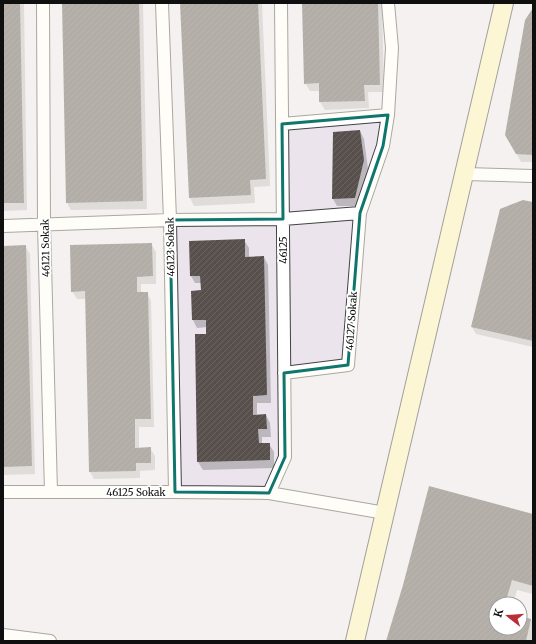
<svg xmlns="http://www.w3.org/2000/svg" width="536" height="644" viewBox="0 0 536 644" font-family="Merriweather,serif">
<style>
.industrial{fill:#ece4ed;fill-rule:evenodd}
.shadow{fill:#0003}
.building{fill:url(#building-hatch)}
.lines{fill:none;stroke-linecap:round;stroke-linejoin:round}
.street-casing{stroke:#424242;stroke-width:14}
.secondary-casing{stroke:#313131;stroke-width:20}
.street{stroke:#fff;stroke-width:12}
.secondary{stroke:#faf0b1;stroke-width:18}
.marked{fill:none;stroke:#0f766e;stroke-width:3;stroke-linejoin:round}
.labels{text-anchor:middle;stroke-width:4;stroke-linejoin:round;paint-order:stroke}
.street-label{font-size:10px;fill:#0f0f0f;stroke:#fff}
</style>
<defs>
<pattern id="building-hatch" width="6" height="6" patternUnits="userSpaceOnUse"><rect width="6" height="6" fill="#57504c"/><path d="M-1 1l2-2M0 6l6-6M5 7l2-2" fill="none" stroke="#6a6561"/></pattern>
</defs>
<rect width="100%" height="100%" fill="#fefcf2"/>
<path class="industrial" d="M3,3H533V641H3ZM496,604H520V628H496Z"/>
<path class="shadow" d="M3,3H24L27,210L3,211Z
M63,3H143L147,209L71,210L67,203Z
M181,3H262L270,186L254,187L255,203L194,206L190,198Z
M303,3H382L384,92H368L369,108L325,110L320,102V91H310L305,83Z
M533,10V162H521L506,135Z
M360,131L364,139L368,169L359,206H337L333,199Z
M533,203V347L476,334L472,327Z
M244,240L249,248V258L264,257L268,265L271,403H257V415H266L270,423L271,437H262V444H269L274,452V468L203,470L198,462L207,327L197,328L193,320L202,291L201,283H195L191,276Z
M151,244L156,252V284H141V293H147L151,301L154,427H139V449L150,448L155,456V470L140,471V478L94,479L90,472L86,299H77L72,291Z
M25,246L30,254L35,474L3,475V247Z
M533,515V594L517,590L513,604H496V628H520V617L531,619L533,624V641H387Z"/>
<path class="building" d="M3,3H20L24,203H3Z
M62,3H139L143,201L66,203Z
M180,3H258L266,179L250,180L251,195L189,198Z
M302,3H378L380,85H364L365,101L319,102V83L304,84Z
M533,8V155L516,154L505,135L525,20Z
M360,130L364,160L355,198L332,199L333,132Z
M523,200L533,202V341L471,327L500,209Z
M245,239V257L264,256L267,395L253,396V415L266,414L267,429H258L259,443H270V460L197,462L195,334H206V320H192L191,291L201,290L200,276H190L189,241Z
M152,243L153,276L137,277V292H148L151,419H135V448L151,447V463H136V471L89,472L85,291L71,292L70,245Z
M26,245L32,466L3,467V246Z
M429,486L533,514V586L512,580L505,604H496V628H520V616L531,619L526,641H386L403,585Z"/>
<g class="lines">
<g class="street-casing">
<path id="street" d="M43,3L44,225L51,492
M162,3L170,220L175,492
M282,124L388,115
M465,174L533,176
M3,226L170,220L283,219L360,213L383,146L388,115L392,48L388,3
M284,373L348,365L360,213
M3,492H175L269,493L385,513
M269,493L285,457L281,3
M3,635L50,641"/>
</g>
<g class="secondary-casing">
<path id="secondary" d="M355,641L504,3"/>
</g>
<use href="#street" class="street"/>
<use href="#secondary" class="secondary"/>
</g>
<path d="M0 0H536V644H0ZM388,115L383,146L360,213L348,365L284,373L285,457L269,493L175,492L170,220L283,219L282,124Z" fill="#fefcf2" fill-opacity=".55" fill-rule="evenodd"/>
<path class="marked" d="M388,115L383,146L360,213L348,365L284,373L285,457L269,493L175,492L170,220L283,219L282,124Z"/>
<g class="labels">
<g class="street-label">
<text transform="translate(170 247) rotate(-91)" y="4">46123 Sokak</text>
<text transform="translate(45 248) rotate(-91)" y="4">46121 Sokak</text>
<text transform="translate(283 250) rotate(-90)" y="4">46125</text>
<text transform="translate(351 321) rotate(-86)" y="4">46127 Sokak</text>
<text x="136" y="496">46125 Sokak</text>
</g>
</g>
<rect width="536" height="644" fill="none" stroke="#0f0f0f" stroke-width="8"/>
<g transform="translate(508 616) rotate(287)"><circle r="19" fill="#ffffff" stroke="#9f9f9f"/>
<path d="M0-3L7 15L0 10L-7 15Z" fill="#b82f38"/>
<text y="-6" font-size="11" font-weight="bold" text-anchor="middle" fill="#0f0f0f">K</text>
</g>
</svg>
